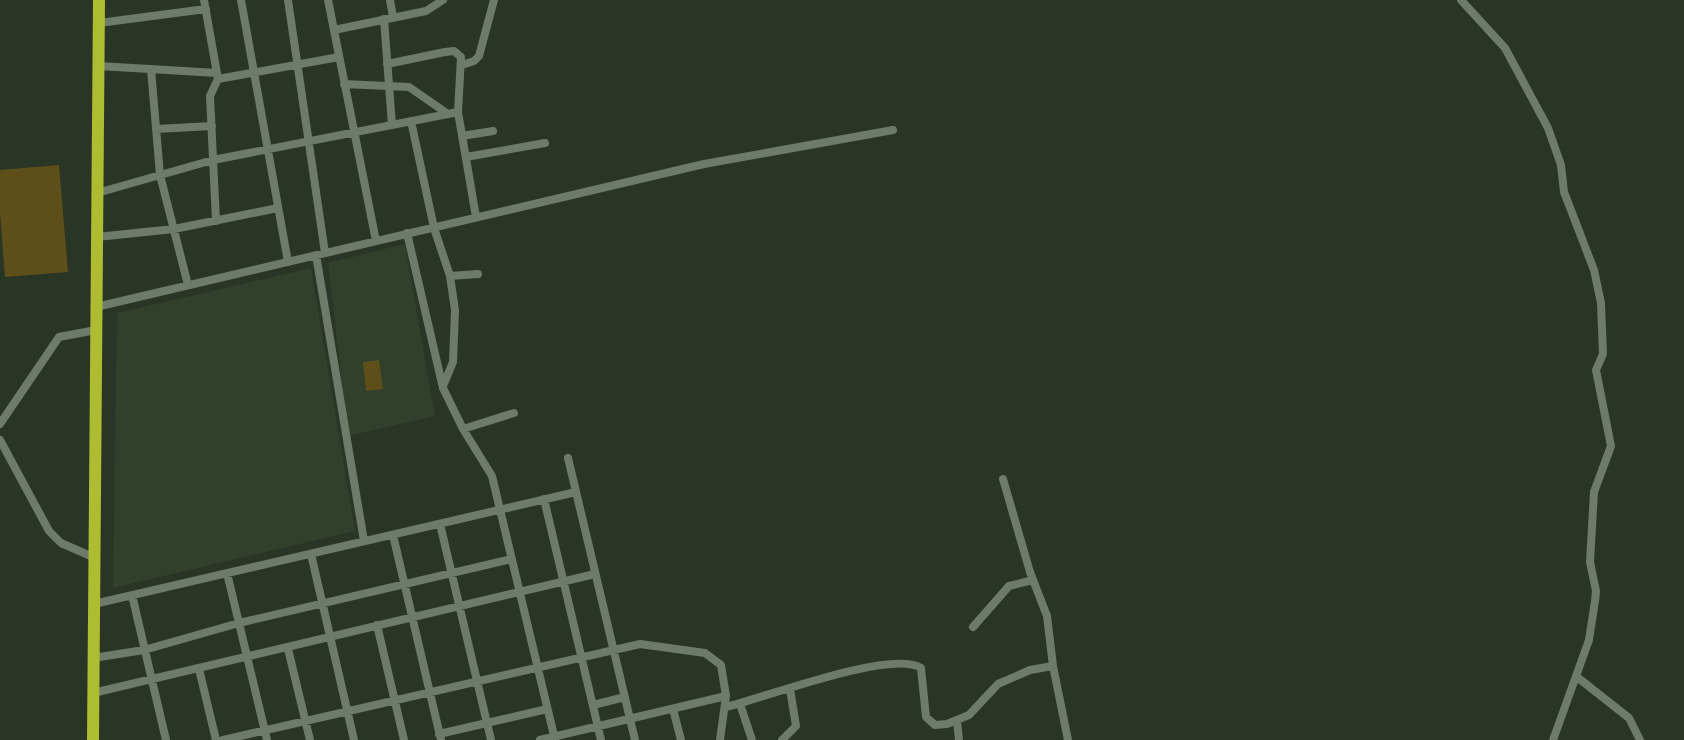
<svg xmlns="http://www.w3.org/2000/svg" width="1684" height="740" viewBox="0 0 1684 740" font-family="Overpass,sans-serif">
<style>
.built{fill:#30402b}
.green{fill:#5e4f1a}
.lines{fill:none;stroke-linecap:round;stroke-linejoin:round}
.minor{stroke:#6d7b69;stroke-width:8}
.highway{stroke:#adbc31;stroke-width:12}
</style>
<rect width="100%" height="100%" fill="#293525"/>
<path class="built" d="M405,244L435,416L348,436L328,263Z
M311,268L355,531L113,588L117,313Z"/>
<path class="green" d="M59,165L68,272L5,277L0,213V170Z
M379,360L383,389L366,391L363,362Z"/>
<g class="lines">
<path class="minor" d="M204,0L218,79L210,96L216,221
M241,0L288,262
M288,0L325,253
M328,0L376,241
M390,0L393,17
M1461,0L1505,48L1548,128L1561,165L1564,192L1594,270L1601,303L1603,354L1596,370L1611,446L1594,492L1590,562L1596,591L1595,601L1589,640L1553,740
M384,19L392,125
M99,23L206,9
M334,30L426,11L443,0
M387,64L445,52L454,51L461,57L458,112L476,217
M462,65L474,61L479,56L494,0
M99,66L217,73
M151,69L160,175L188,285
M218,79L339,57
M344,84L409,87L448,114
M411,121L434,228L450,276L455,310L453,362L443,386
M156,129L212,126
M462,136L493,131
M466,157L545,143
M97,193L213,160L458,112
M407,233L443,388L463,429L492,476L555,740
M97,237L174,229L278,208
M316,255L364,541
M450,276L478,274
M96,307L704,164L893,130
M0,424L59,337L96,330
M463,429L514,413
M0,440L49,531L61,543L93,557
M568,458L635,740
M1003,479L1030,572L1047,616L1053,666L1068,740
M544,499L601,740
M440,524L491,740
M393,535L441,740
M311,554L354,740
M227,573L267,740
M132,595L166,740
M94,604L576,492
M377,625L404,740
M973,627L1009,586L1033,580
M288,649L310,740
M93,658L144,650L239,623L512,559
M199,669L216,740
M1577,677L1629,718L1640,740
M93,693L595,574
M740,704L752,740
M593,705L625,697
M726,707C764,698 891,649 921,668L926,717L935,725L947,724L969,715L998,684L1030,670L1053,666
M673,709L681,740
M957,721L959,740
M439,734L547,709
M223,740L640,644L705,653L721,665L726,696L720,740
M540,740L726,696
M782,740L796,726L790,689"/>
<path class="highway" d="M93,740L99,0"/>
</g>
</svg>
